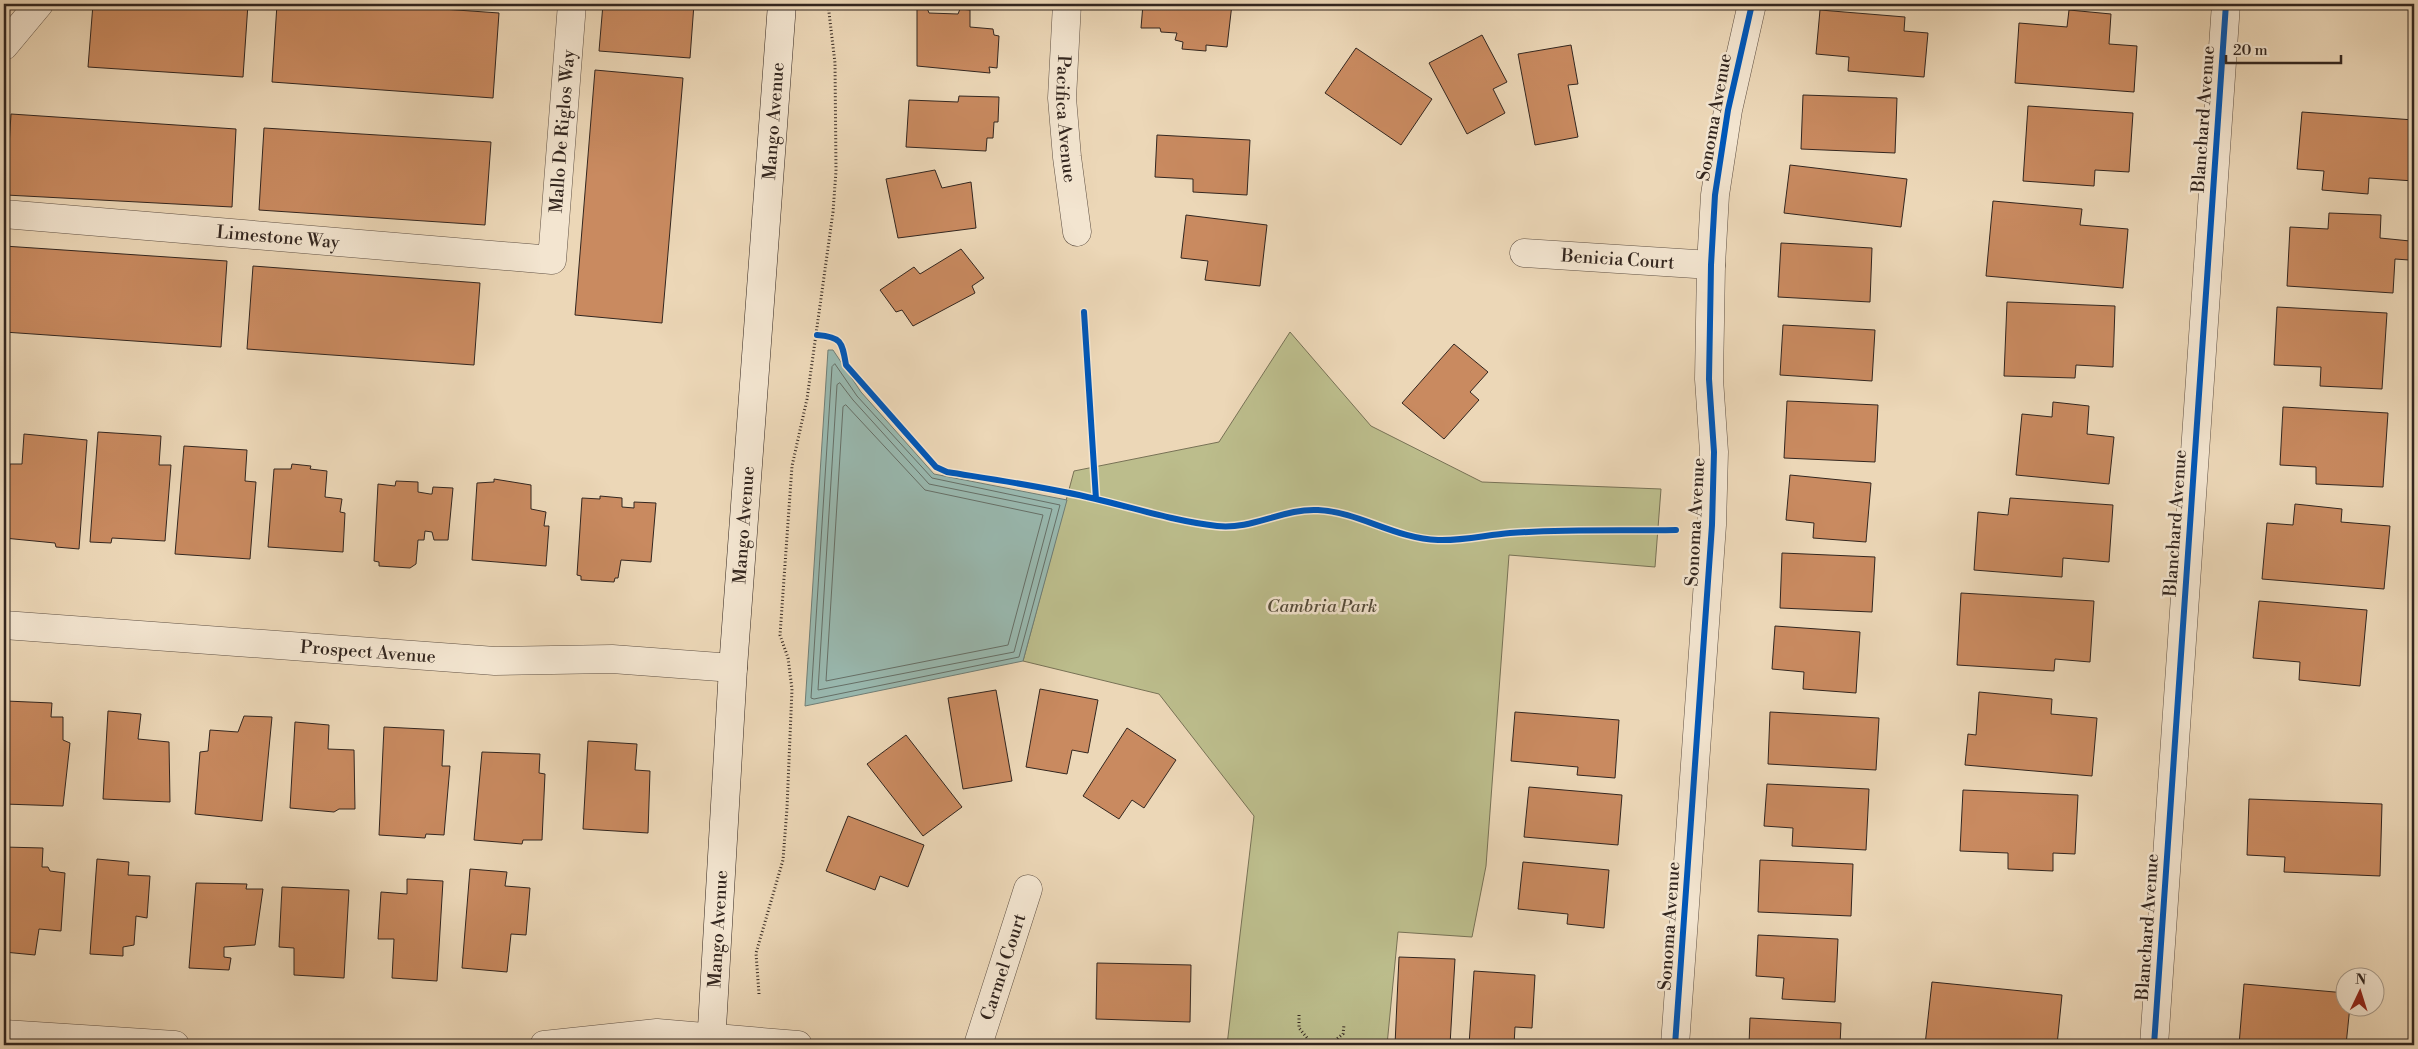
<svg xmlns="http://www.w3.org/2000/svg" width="2418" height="1049" viewBox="0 0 2418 1049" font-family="'Libre Bodoni',serif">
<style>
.green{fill:#bcbd8c;stroke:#787256}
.water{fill:#99b9b0;stroke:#707e76}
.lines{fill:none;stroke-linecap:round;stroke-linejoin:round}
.shore{stroke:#667068;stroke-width:1}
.building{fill:#c98a60;stroke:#33261f}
.street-casing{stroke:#615245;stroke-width:29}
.secondary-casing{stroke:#33261f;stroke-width:29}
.path{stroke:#33261f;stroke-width:3;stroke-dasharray:1 2.5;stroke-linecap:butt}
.street{stroke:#f3e5d0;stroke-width:28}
.secondary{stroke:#f3e5d0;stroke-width:28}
.cycleway-casing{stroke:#f3e5d0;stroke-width:9}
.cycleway{stroke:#0057b8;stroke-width:6}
.labels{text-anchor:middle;stroke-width:5;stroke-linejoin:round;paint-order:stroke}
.street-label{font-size:18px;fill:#33261f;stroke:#f3e5d0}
.park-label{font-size:18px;font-style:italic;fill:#554c3a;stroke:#f3e5d0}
</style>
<rect width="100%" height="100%" fill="#ecd7b7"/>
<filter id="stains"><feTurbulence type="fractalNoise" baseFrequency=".004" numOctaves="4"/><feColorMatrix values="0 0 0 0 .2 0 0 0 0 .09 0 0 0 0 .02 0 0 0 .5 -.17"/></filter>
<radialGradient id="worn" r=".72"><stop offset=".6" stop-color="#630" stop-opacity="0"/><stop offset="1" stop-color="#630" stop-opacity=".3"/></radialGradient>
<path class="green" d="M1290,332L1371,426L1482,482L1661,489L1655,567L1509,555L1486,866L1472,937L1398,932L1387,1045H1227L1254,816L1159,694L1023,661L1074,471L1219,442Z"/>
<path class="water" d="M828,350H833L861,392L934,474L1067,500L1023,661L805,706Z"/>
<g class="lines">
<path class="shore" d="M835,364L857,396L932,478L1060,505L1019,657L814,699L811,698L832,367Z
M840,383L853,400L929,484L1052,509L1014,652L818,690L837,385Z
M846,405L925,490L1043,515L1008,645L826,681L843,407Z"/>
</g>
<path class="building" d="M93,4H248L243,77L88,67Z
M277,4H372L499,13L493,98L272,82Z
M603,4H694L690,58L599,51Z
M1143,4H1232L1227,47L1206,45V51L1182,49L1183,42L1175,40L1177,33L1161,32L1160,28H1141Z
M917,8H927L929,13L958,14L960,9L970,10V27L993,29L994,35L999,36L997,68L989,67L990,73L917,66Z
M1820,10L1905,17L1904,31L1928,33L1924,77L1848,71L1849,57L1816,54Z
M2069,10L2111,14L2109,44L2137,46L2134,92L2015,83L2019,23L2067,27Z
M1482,35L1507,82L1493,89L1505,113L1467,134L1429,63Z
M1571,45L1578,84L1568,85L1578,137L1535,145L1518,54Z
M1356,48L1432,99L1401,145L1325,93Z
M595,70L683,78L662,323L575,315Z
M1803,95L1897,98L1895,153L1801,149Z
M959,96L999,97L998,122H994L993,138H987L986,151L906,147L909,100L958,102Z
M2028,106L2133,113L2129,172L2095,170L2094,186L2023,181Z
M2302,112L2414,120V181L2369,178L2368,194L2322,190L2324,171L2297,169Z
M11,114L236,129L232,207L6,195Z
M264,128L491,142L485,225L259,210Z
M1157,135L1250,140L1247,195L1193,192V179L1155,177Z
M1790,165L1907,179L1901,227L1784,213Z
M935,170L942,188L971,182L976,228L898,238L886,179Z
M1993,201L2082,209L2080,225L2128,229L2123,288L1986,276Z
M2329,213L2381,215L2380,238L2410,241L2409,260L2395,259L2393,293L2287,286L2290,227L2328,229Z
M1186,215L1267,225L1260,286L1205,280L1208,261L1181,258Z
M1781,243L1872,248L1870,302L1778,297Z
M4,246L227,261L221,347L4,332Z
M961,249L984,278L972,286L975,293L913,326L902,310L896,312L880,290L914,267L920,274Z
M253,266L480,283L474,365L247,349Z
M2007,302L2115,306L2113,367L2076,365L2075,378L2004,376Z
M2277,307L2387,313L2382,389L2320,386L2321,367L2274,365Z
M1783,325L1875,330L1872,381L1780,375Z
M1454,344L1488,372L1470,392L1479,400L1444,439L1402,403Z
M1787,401L1878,405L1875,462L1784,458Z
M2053,402L2089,406L2087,434L2114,437L2109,484L2016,475L2022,414L2052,417Z
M2283,407L2388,413L2383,487L2316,484V467L2280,465Z
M98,432L161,436L159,465H171L165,541L112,538L111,543L90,542Z
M24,434L87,440L79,549L56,547L55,543L4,538L10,464H22Z
M184,446L247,450L245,481L256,482L250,559L175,554Z
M292,464L311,466L310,469L327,471L325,497L342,499L340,512L345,513L343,552L268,547L274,469H291Z
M1790,475L1871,483L1866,542L1813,538L1814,523L1786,520Z
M494,479L531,485V509L546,512L544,526H549L546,566L472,560L477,483L494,482Z
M396,481L418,482V492L430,494H432L433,487L453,488L448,540H434L432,532L425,531L424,540H418L416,564L410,568L379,566V562L374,561L378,484L395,486Z
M600,496L622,498V507L634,508V502L656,503L651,562L621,560L618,578H615L614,582L581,580V576L577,575L582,498L600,499Z
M2010,498L2113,505L2109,562L2063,558L2062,577L1974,570L1978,512L2008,515Z
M2295,504L2342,509L2341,522L2390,526L2384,589L2262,579L2267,523L2293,525Z
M1782,553L1875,557L1872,612L1780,608Z
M1961,593L2094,601L2090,662L2055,659L2054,671L1957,665Z
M2259,601L2367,610L2360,686L2299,680L2300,662L2253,658Z
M1775,626L1860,632L1856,693L1803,689L1804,672L1772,669Z
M1040,689L1098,700L1088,753L1072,750L1067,774L1026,767Z
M996,690L1012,781L963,789L948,698Z
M1979,692L2052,699L2051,714L2097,718L2092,776L1965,765L1968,734L1976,735Z
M6,701L52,703L51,717H63V740L70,743L63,806L4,804Z
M108,711L141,714L138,739L169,742L170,802L103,799Z
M1515,712L1619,720L1615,778L1577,775L1578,767L1511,761Z
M1770,712L1879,718L1876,770L1768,764Z
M244,716L272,717L262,821L195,814L200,752L208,751L210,730L238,732Z
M295,722L329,725L328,749L354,750L355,809H339L334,812L290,808Z
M384,727L444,730L442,766H450L444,835L426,834L425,838L379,835Z
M1127,728L1176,760L1144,808L1132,800L1119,819L1083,796Z
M906,735L962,807L923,836L867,764Z
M588,741L637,744L635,770L650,771L648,833L583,829Z
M482,752L540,754L539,773L545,774L542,840H523L522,844L474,840Z
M1767,784L1869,789L1866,850L1792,846L1793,828L1764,826Z
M1529,787L1622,795L1618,845L1524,837Z
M1963,790L2078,795L2075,854L2053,853V871L2008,869V853L1960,851Z
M2249,799L2382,804L2380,876L2284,872L2285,857L2247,855Z
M848,816L924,845L908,887L880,876L875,890L826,871Z
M4,847L43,848L42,867H48L50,871L65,873L61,931L39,929L35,955L4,952Z
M97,859L129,862L128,875L150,876L147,918L136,916L134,945L123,947V956L90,954Z
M1760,860L1853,864L1851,916L1758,912Z
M1523,862L1609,870L1604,928L1567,924L1568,914L1518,909Z
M470,869L507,872L505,886L530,888L526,935L511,934L507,972L462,968Z
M407,879L443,881L437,981L392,978L394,939H378L381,892L407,894Z
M196,883L247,884L246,889H263L255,945L224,947V957L231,958L229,970L189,968Z
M282,887L349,890L344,978L294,975V948L279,947Z
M1758,935L1838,939L1835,1002L1782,999L1784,978L1756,976Z
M1399,957L1455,959L1450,1045H1395Z
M1097,963L1191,965L1190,1022L1096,1019Z
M1474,971L1535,975L1532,1028L1515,1027L1514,1045H1469Z
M1932,982L2062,995L2057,1045H1925Z
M2244,984L2346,993V1006H2350L2346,1045H2239Z
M1750,1018L1841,1023L1840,1045H1749Z"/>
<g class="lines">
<g class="street-casing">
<g id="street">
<path id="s1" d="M1067,4L1062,98L1067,157L1077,232"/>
<path d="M4,46L39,4"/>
<path id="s2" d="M4,214L552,260L572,4"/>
<path id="s3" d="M1524,253L1711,265"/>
<path id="s4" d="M4,625L495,661L612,659L733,668"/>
<path d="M4,1034L175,1045"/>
<path d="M544,1045L657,1033L798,1045"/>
<path id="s5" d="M978,1045L1028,889"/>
<path d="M1675,1045L1712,525L1714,452L1709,379L1711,265L1715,195L1728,110L1752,4"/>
<path d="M2154,1045L2226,4"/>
</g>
</g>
<g class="secondary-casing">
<g id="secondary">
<path id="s6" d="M711,1045L733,668L782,4"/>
</g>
</g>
<path class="path" d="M759,994L756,953L783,860L787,808L792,689L788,658L780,635L792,466L807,399L833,212L836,171L835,63L828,4
M1299,1015V1028L1313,1045
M1329,1045L1343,1034L1344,1025"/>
<use href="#street" class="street"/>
<use href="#secondary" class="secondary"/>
<g class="cycleway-casing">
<path id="cycleway" d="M1084,312L1096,499
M817,335C842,337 842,342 846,365L936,467L947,472C997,480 1047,487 1096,499C1137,509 1175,521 1217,526C1252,530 1284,508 1318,510C1359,512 1396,539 1438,540C1462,541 1486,535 1510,533C1565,529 1621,531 1676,530
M1675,1045L1712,525L1714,452L1709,379L1711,265L1715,195L1728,110L1752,4
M2154,1045L2226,4"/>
</g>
<use href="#cycleway" class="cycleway"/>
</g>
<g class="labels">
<g class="street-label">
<text transform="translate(1714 117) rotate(-80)" y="6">Sonoma Avenue</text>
<text dy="6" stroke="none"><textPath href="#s1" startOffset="115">Pacifica Avenue</textPath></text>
<text transform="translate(2203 119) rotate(-86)" y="6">Blanchard Avenue</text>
<text dy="6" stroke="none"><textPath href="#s6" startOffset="926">Mango Avenue</textPath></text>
<text dy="6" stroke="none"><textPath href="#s2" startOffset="679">Mallo De Riglos Way</textPath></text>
<text dy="6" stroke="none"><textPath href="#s2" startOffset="275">Limestone Way</textPath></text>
<text dy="6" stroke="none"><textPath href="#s3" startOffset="94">Benicia Court</textPath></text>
<text transform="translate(1695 522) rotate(-87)" y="6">Sonoma Avenue</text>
<text transform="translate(2175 523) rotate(-86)" y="6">Blanchard Avenue</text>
<text dy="6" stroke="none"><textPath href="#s6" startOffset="521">Mango Avenue</textPath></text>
<text dy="6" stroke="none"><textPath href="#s4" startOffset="365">Prospect Avenue</textPath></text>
<text transform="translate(1669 926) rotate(-86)" y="6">Sonoma Avenue</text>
<text transform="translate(2147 927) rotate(-86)" y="6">Blanchard Avenue</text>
<text dy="6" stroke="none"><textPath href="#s6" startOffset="116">Mango Avenue</textPath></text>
<text dy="6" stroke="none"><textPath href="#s5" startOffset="82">Carmel Court</textPath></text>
</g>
<g class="park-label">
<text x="1322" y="612">Cambria Park</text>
</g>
</g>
<rect width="2418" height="1049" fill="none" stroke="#ecd7b7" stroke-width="20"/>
<rect x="5" y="5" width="2408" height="1039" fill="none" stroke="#33261f" stroke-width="2.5"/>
<rect x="10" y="10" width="2398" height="1029" fill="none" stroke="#33261f"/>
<g transform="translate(2360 992) rotate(4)"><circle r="24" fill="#f3e5d0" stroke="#a69989"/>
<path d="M0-4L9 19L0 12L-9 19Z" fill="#8f2418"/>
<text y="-8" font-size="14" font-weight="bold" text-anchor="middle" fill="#33261f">N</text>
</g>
<path d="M2226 55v8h115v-8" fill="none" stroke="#33261f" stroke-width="2.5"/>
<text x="2233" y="55" font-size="15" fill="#33261f" stroke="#f3e5d0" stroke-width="4" paint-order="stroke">20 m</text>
<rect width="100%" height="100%" filter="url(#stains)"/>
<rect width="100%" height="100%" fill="url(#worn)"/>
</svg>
